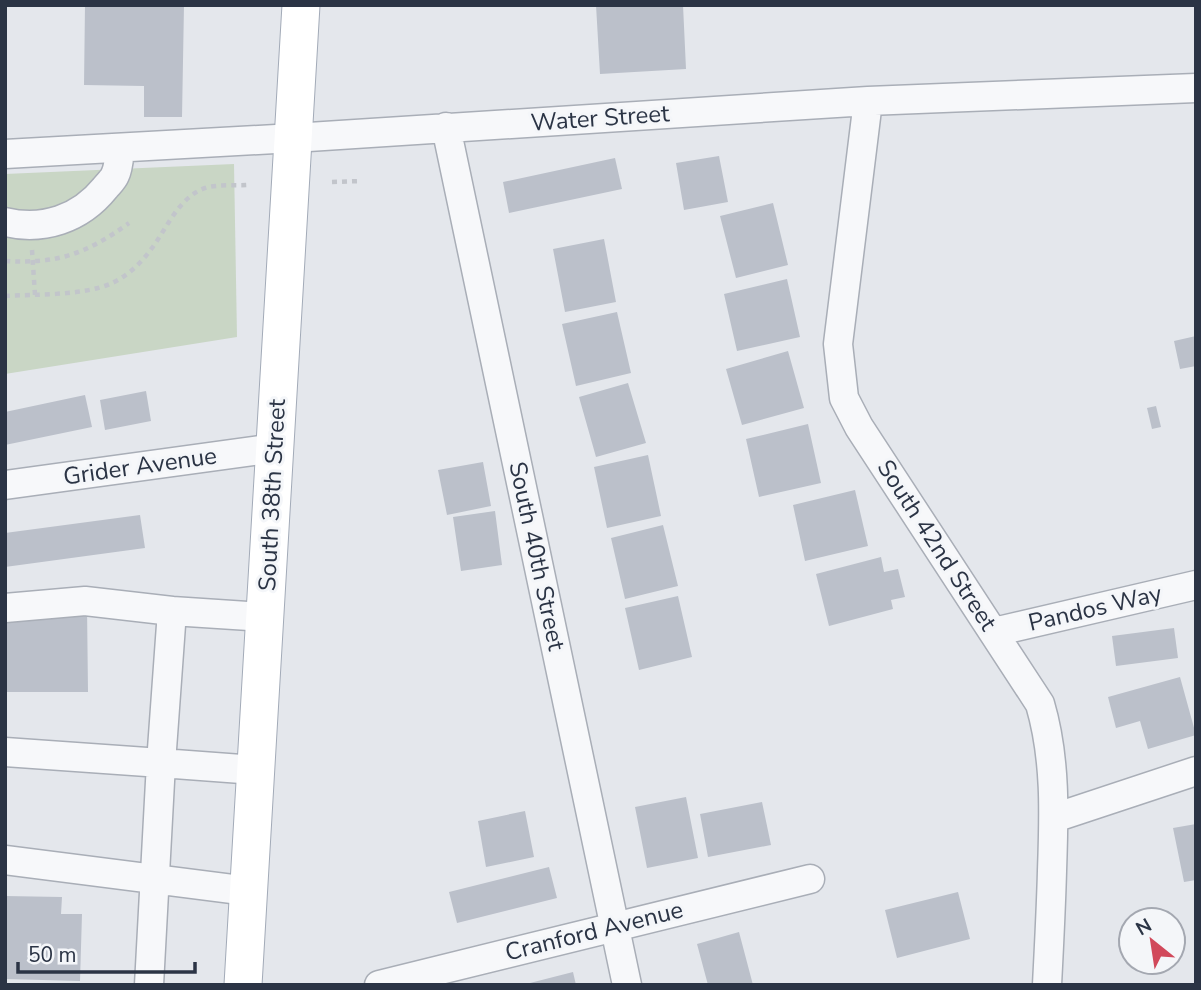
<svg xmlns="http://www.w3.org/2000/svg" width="1201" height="990" font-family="'Nunito Sans',sans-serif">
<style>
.green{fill:#c9d6c5}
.building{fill:#bbc0ca}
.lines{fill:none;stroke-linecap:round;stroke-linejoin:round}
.minor-casing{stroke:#a9aeb7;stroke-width:31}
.major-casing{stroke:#a3abb8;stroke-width:39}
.path{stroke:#c2c5cb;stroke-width:4.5;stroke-dasharray:5 5;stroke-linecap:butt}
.minor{stroke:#f7f8fa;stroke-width:28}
.major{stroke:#fff;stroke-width:37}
.labels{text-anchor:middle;stroke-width:6;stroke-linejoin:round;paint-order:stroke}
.street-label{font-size:24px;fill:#2b3445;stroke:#f4f6f9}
</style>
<rect width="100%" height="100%" fill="#e4e7ec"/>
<path class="green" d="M234,164L237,337L5,374V174Z"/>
<path class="building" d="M85,5H184L182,117H144V86L84,85Z
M596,5H683L686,69L600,74Z
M719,156L728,202L684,210L676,163Z
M615,158L622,189L509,213L503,182Z
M773,203L788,265L736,278L720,216Z
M604,239L616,302L565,312L553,249Z
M787,279L800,337L737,351L724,294Z
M617,312L631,373L576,386L562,324Z
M1196,336V366L1180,369L1174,341Z
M788,351L804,408L742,425L726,369Z
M628,383L646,443L596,457L579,397Z
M146,391L151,421L105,430L100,400Z
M85,395L92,427L5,445V412Z
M1156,406L1161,427L1152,429L1147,408Z
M808,424L821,483L759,497L746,439Z
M648,455L661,516L607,528L594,467Z
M483,462L491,506L447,515L438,470Z
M855,490L868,546L805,561L793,505Z
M495,511L502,565L461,571L453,517Z
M140,515L145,548L5,567V533Z
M663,525L678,586L625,599L611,538Z
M881,557L884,572L898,569L905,597L891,600L893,609L829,626L816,574Z
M678,596L692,657L639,670L625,608Z
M87,606L88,692H5V607Z
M1174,628L1178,658L1116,666L1112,636Z
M1180,677L1196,735L1148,749L1140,721L1116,728L1108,697Z
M686,797L698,858L647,868L635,807Z
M762,802L771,845L708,857L700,814Z
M525,811L534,857L486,867L478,821Z
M1196,824V880L1184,882L1173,828Z
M549,867L557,898L457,923L449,892Z
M958,892L970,939L897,958L885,910Z
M5,896L62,897L61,914H82L80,981L5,979Z
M739,932L753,985H708L697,944Z
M573,972L576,985H526V984Z"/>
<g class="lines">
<g class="minor-casing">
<path id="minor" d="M868,101L838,344L844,398L859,427L1040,704C1056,758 1054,815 1052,871C1051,909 1049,947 1047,985
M446,127L627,985
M5,154L293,138L868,101L1196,88
M5,222C43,231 80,219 105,188C108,184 113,180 115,175C119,167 119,156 120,148
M5,485L275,448
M5,608L85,601L172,611
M994,632L1196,585
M5,752L161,763L149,985
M255,770L161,763L172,611L265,617
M1054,818L1196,771
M5,860L248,891
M379,985L810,879"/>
</g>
<g class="major-casing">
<path id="major" d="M243,985L301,5"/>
</g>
<path class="path" d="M332,182L361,181
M32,250L35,295
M5,261C58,264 86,254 129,223
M5,296C36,294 84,296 112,283C128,276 142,262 152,248C167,228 179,197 205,188C218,184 234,186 248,185"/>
<use href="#minor" class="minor"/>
<use href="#major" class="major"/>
</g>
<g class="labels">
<g class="street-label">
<text transform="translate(600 118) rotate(-4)" y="8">Water Street</text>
<text transform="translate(140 466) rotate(-8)" y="8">Grider Avenue</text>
<text transform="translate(272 495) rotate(-87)" y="8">South 38th Street</text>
<text transform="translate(937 545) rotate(57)" y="8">South 42nd Street</text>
<text transform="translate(537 556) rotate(78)" y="8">South 40th Street</text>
<text transform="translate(1095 608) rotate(-13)" y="8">Pandos Way</text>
<text transform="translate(594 931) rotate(-14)" y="8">Cranford Avenue</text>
</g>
</g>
<rect width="1201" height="990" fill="none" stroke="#2b3445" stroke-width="14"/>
<g transform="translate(1152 941) rotate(330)"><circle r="33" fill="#f4f6f9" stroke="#a4a8b1" stroke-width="2"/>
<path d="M0-5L12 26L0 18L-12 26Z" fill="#d1495b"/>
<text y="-10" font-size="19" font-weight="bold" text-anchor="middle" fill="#2b3445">N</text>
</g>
<path d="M18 962v10h177v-10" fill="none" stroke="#2b3445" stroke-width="3.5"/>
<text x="28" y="962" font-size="21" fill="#2b3445" stroke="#f4f6f9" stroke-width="5" paint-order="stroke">50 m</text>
</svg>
